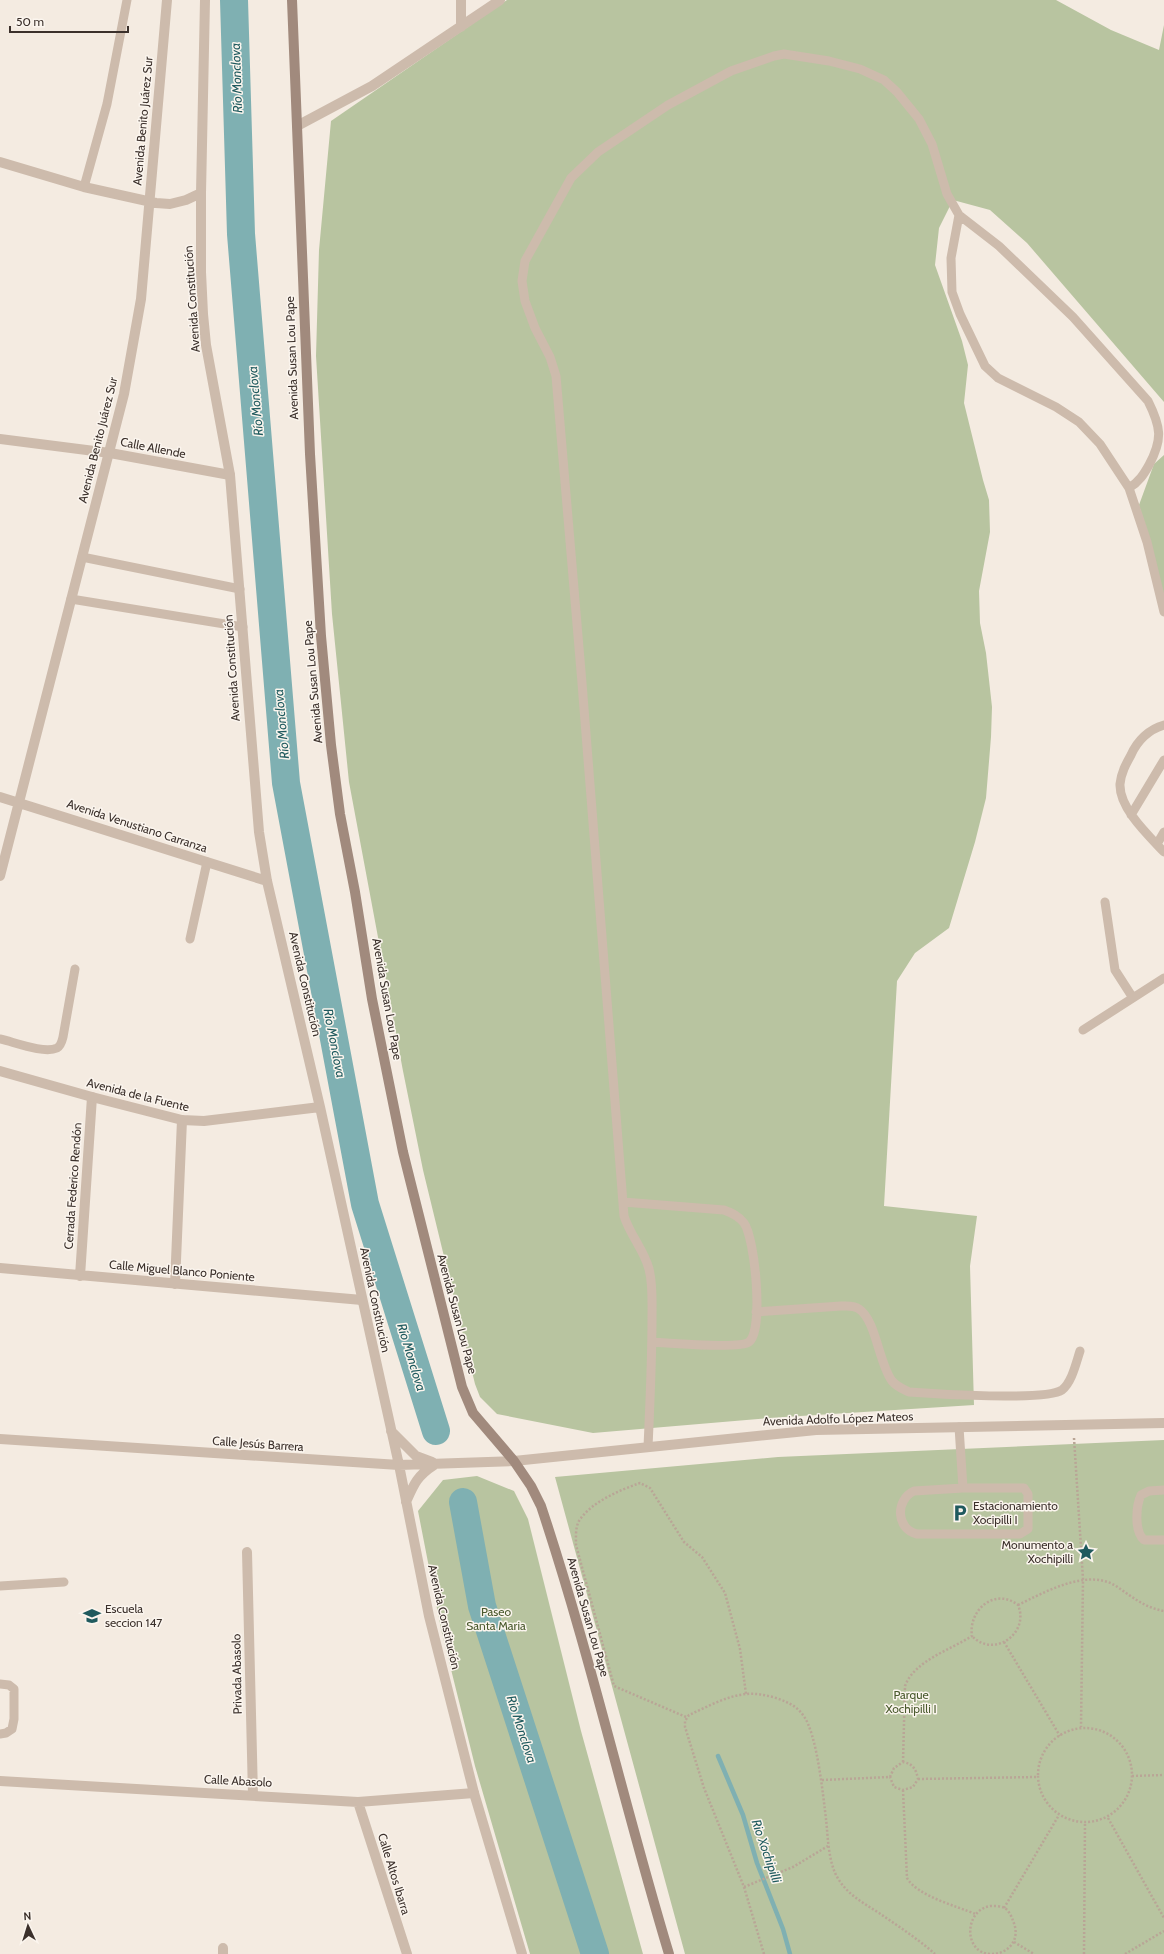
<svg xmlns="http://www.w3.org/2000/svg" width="1164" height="1954" font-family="Cabin,sans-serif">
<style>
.green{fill:#b8c4a0}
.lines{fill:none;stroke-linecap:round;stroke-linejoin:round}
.stream{stroke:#7fb0b2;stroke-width:4.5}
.river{stroke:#7fb0b2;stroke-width:28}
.path{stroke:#b9a596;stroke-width:2.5;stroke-dasharray:2 2;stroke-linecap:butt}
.service{stroke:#cdbbac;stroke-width:9}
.minor{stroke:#cdbbac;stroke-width:10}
.tertiary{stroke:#cdbbac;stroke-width:10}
.secondary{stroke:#a18a7d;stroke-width:10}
.labels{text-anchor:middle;stroke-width:3;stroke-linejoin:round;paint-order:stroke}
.street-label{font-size:12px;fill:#3b302b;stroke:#fbf5ee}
.poi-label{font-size:12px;fill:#3b302b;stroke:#fbf5ee;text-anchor:start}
.park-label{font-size:12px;fill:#4a5a2e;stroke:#fbf5ee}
.water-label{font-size:13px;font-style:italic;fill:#1f5a5e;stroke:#fbf5ee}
</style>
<rect width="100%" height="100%" fill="#f4ebe1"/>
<path class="green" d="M507,0H1056L1111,30L1159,50L1164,25V402L1027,243L990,210L953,200L939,228L935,265L962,341L968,365L964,403L983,480L989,500L990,532L979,591L980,623L986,653L992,707L991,737L986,798L975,842L949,928L915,953L897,981L884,1206L977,1216L970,1266L974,1405L769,1418L593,1433L497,1414L480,1397L475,1384L423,1170L403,1071L349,782L332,614L316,356L319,250L331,121Z
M1164,455V601L1139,505L1154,464Z
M1164,1440V1954H685L555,1477L778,1457Z
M477,1476L514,1491L528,1519L581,1731L643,1954H530L475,1766L441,1629L418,1511L443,1480Z"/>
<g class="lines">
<path class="stream" d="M718,1756L743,1815L757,1863L783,1929L790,1954"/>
<path class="river" d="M234,0L241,234L286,783L365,1204L436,1431
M463,1502L482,1606L595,1954"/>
<path class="path" d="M1074,1438L1083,1579L1081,1727
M1018,1605C1045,1592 1087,1568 1116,1586C1131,1596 1145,1608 1164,1611
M1004,1642L1060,1736
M686,1717L614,1686L576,1545C576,1536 575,1525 581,1518C594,1501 620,1490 640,1483L650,1488L684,1542L702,1557L725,1593L740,1649L746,1694
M1038 1775a47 47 0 1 1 94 0a47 47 0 1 1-94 0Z
M903,1762L905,1686C914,1661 950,1650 972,1636C968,1610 995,1587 1018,1605C1030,1633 994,1659 972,1636
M1132,1776L1164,1775
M918,1779L1037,1777
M822,1780L890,1777L894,1768L903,1762C913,1764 916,1769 918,1779L913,1787L903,1790L894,1787L890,1777
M903,1790L907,1878C917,1896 957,1906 975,1914
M1108,1818L1164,1918
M744,1887L793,1867L828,1846
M990,1906C995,1906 1001,1906 1005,1908C1009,1911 1012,1917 1013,1921C1021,1938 1010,1954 991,1954C964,1954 963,1911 990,1906Z
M1004,1908L1059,1815
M1014,1942L1034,1954
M764,1954L744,1887L704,1788L685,1727V1721L689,1715C707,1707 726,1696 746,1694C755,1693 764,1695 773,1697C785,1701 796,1705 803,1715C817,1733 823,1795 826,1819C828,1837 828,1858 836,1875C846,1894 862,1902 879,1913C898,1926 918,1939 935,1954
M1084,1954L1085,1822
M1125,1954L1164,1931"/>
<path class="service" d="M84,187L107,104L127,0
M959,215L951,258L952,292L960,314L985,366L998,378L1056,407L1079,422L1100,444L1129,488
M82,557L240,589
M71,599L243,627
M1164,725C1149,729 1137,741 1131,755C1126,764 1121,773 1120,784C1119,808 1148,835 1164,852
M1131,815L1164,760
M1157,844L1164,832
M1105,902L1115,970L1133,998
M190,939L207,862
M1083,1030L1164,978
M0,1039C14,1042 44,1054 57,1048C61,1046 62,1041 63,1037L75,969
M623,1202L724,1210C732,1213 739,1216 744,1223C755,1238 764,1330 749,1342C740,1349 668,1343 652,1342
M756,1312L841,1306C847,1306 854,1305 859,1309C876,1320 879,1364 892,1381C897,1387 903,1389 909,1392C935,1394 1046,1401 1062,1390C1072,1382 1076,1363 1080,1351
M959,1427L963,1488H1024L1028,1494V1529L1020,1534H917C896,1529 895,1500 914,1491L963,1488
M648,1447C650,1404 652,1361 652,1318C652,1302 653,1284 649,1269C644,1250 630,1235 624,1216L582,683L556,376L550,357L535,328L525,301L522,281L525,261L571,178L598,152L668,105L731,71L774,56L784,54L829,61L860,69L884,80L897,92L919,119L932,144L947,194L959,215L999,246L1073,317L1148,401C1161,427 1163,439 1149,465C1144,474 1139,482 1129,488L1147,542L1164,612
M1164,1490L1149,1491L1141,1495C1136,1506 1134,1531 1144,1540H1164
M0,1586L64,1582
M0,1684L9,1685L14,1689V1719L12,1729L6,1733L0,1734"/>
<path class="minor" d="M461,27V0
M297,126L372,86L500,0
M0,439L110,453L230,475
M0,1268L362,1300
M80,1276L92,1097
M175,1284L182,1120
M247,1552L253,1795
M0,1781L358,1802L474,1793
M358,1802L407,1954
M223,1948V1954"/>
<path class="tertiary" d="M205,0L201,193V272L203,314L206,345L230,475L259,832L267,881L320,1107L399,1465L429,1616L474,1793L522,1954
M0,162L84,187L156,203L170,204L186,200L201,193
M0,797L267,881
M0,876L124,394L141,299L167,0
M0,1071L92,1097L182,1120L204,1121L320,1107
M391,1431L416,1456L432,1462
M0,1439L399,1465L514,1461L816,1430L1164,1423
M406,1502C414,1484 417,1476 434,1465"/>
<path class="secondary" d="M292,0L310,454L321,636L331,745L340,814L355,892L372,999L403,1152L462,1387L473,1413L514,1461L531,1486L541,1506C590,1653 624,1805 669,1954"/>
</g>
<defs>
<g id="parking-bare" transform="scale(1.38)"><path d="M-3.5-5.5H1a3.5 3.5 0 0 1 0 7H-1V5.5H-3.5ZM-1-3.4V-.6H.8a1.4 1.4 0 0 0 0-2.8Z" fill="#1f5a5e" stroke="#fbf5ee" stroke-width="2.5" paint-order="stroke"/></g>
<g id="sight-bare" transform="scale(1.38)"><path d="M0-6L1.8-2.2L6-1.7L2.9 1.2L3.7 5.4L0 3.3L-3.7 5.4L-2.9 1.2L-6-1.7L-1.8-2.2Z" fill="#1f5a5e" stroke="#fbf5ee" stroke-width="2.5" paint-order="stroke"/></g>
<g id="school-bare" transform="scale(1.38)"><path d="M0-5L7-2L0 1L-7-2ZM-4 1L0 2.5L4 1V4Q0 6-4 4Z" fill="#1f5a5e" stroke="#fbf5ee" stroke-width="2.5" paint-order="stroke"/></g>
</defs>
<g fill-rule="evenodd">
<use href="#parking-bare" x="960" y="1513"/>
<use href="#sight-bare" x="1086" y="1552"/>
<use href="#school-bare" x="92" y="1616"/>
</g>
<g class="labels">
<g class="street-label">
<text transform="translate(143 121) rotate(-85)" y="4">Avenida Benito Juárez Sur</text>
<text transform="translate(192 299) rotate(-94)" y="4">Avenida Constitución</text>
<text transform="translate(292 358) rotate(-92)" y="4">Avenida Susan Lou Pape</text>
<text transform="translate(98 440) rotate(-76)" y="4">Avenida Benito Juárez Sur</text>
<text transform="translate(153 448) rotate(11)" y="4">Calle Allende</text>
<text transform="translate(232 668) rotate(-94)" y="4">Avenida Constitución</text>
<text transform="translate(313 682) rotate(-95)" y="4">Avenida Susan Lou Pape</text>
<text transform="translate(137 826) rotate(18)" y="4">Avenida Venustiano Carranza</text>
<text transform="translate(305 984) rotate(77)" y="4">Avenida Constitución</text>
<text transform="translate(387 999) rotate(80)" y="4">Avenida Susan Lou Pape</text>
<text transform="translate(138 1095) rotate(14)" y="4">Avenida de la Fuente</text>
<text transform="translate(73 1186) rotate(-86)" y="4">Cerrada Federico Rendón</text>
<text transform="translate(182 1271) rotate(5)" y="4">Calle Miguel Blanco Poniente</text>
<text transform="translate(375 1300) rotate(78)" y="4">Avenida Constitución</text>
<text transform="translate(457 1314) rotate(75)" y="4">Avenida Susan Lou Pape</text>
<text transform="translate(838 1419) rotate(-2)" y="4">Avenida Adolfo López Mateos</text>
<text transform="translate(258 1444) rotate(4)" y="4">Calle Jesús Barrera</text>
<text transform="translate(444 1617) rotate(77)" y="4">Avenida Constitución</text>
<text transform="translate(588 1617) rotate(74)" y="4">Avenida Susan Lou Pape</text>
<text transform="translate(237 1674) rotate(-91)" y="4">Privada Abasolo</text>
<text transform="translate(238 1781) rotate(3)" y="4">Calle Abasolo</text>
<text transform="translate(394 1874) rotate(73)" y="4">Calle Altos Ibarra</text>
</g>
<g class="poi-label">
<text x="973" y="1510">Estacionamiento<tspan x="973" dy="14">Xocipilli I</tspan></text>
<text x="1073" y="1549" text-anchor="end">Monumento a<tspan x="1073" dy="14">Xochipilli</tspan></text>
<text x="105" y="1613">Escuela<tspan x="105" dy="14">seccion 147</tspan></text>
</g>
<g class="park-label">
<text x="496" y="1616">Paseo<tspan x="496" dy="14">Santa Maria</tspan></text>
<text x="911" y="1699">Parque<tspan x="911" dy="14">Xochipilli I</tspan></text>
</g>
<g class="water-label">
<text transform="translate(236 78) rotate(-92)" y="5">Río Monclova</text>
<text transform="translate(255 401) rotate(-95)" y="5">Río Monclova</text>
<text transform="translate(281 724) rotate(-95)" y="5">Río Monclova</text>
<text transform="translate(335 1043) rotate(79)" y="5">Río Monclova</text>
<text transform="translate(412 1357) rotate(73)" y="5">Río Monclova</text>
<text transform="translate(522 1729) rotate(72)" y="5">Rio Monclova</text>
<text transform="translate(767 1851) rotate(71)" y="5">Rio Xochipilli</text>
</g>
</g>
<g transform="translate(28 1926) rotate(356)" stroke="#fbf5ee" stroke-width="3" paint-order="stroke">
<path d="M0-3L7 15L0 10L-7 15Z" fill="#3b302b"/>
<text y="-6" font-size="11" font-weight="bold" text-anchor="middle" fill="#3b302b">N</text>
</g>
<path d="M10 26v6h118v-6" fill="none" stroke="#3b302b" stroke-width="2"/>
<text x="16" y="26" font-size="12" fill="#3b302b" stroke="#fbf5ee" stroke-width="3" paint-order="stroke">50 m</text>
</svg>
